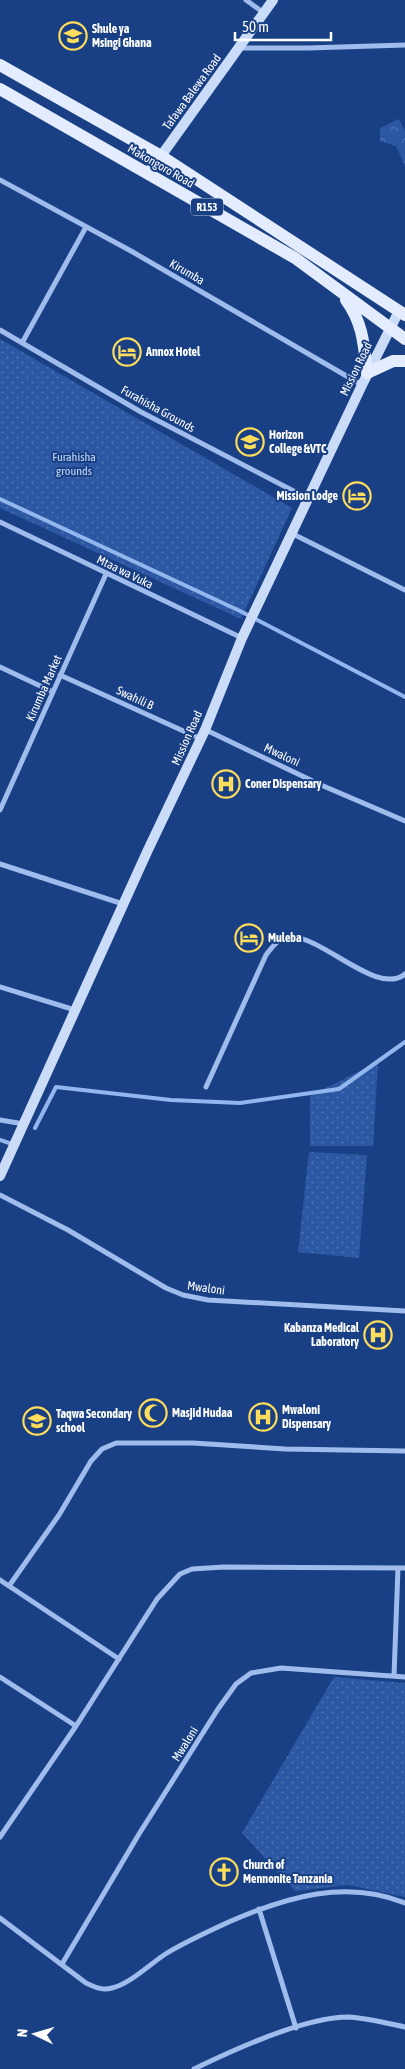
<svg xmlns="http://www.w3.org/2000/svg" width="405" height="2069" font-family="'Asap Condensed',sans-serif">
<style>
.forest{fill:url(#forest-crowns)}
.park{fill:url(#park-dots)}
.lines{fill:none;stroke-linecap:round;stroke-linejoin:round}
.stream{stroke:#92b6ee;stroke-width:4}
.street{stroke:#9fbcec;stroke-width:5}
.secondary{stroke:#cbdcf9;stroke-width:10}
.primary{stroke:#e4edff;stroke-width:12}
.labels{text-anchor:middle;stroke-width:4;stroke-linejoin:round;paint-order:stroke}
.shield{fill:#194085;stroke:#bac6da;stroke-width:1}
.shield-label{font-size:11px;font-weight:bold;fill:#fff}
.poi-label{font-size:12px;font-weight:bold;fill:#fff;stroke:#194085;text-anchor:start}
.street-label{font-size:12px;fill:#fff;stroke:#194085}
.park-label{font-size:12px;fill:#c4d8f9;stroke:#194085}
</style>
<defs>
<pattern id="forest-crowns" width="20" height="18" patternUnits="userSpaceOnUse" patternTransform="scale(1.25)"><rect width="20" height="18" fill="#2c58a3"/><path d="M2 6a3 3 0 1 1 6 0M12 15a3 3 0 1 1 6 0" fill="none" stroke="#4c71b1"/></pattern>
<pattern id="park-dots" width="8" height="8" patternUnits="userSpaceOnUse" patternTransform="scale(1.25)"><rect width="8" height="8" fill="#2c58a3"/><path d="M2 2h.1M6 6h.1" fill="none" stroke="#4c71b1" stroke-width="1.8" stroke-linecap="round"/></pattern>
</defs>
<rect width="100%" height="100%" fill="#194085"/>
<path class="forest" d="M399,119L405,131V166L396,146L380,141V128Z"/>
<path class="park" d="M0,339L292,508L241,619L0,508Z
M378,1062L373,1146H310V1096Z
M309,1152L367,1155L359,1258L298,1252Z
M334,1677L405,1683V1897L348,1885L295,1891L242,1833Z"/>
<g class="lines">
<path class="stream" d="M0,499L240,611L405,697
M35,1128L56,1087L171,1100L240,1103L339,1089L405,1042
M0,1140L12,1144"/>
<path class="street" d="M246,0L264,13
M240,48H308L405,45
M0,180L131,251L362,385
M0,330L141,412L309,499
M22,343L86,227
M0,522L242,638
M293,534L405,590
M0,667L53,692
M60,675L201,739
M206,730L321,785L405,821
M0,810L106,574
M0,864L123,904
M0,987L75,1010
M206,1087L266,955C271,949 275,942 282,939C312,924 375,999 405,974
M0,1120L24,1124
M0,1195L68,1230L166,1288L183,1295L208,1300L405,1311
M0,1580L119,1659
M9,1586L59,1515L91,1461L102,1449L116,1443H193L285,1449L405,1451
M394,1676L398,1568
M0,1677L76,1726
M0,1837L76,1726L157,1599L180,1574L192,1569L224,1567L405,1568
M259,1909L296,2028
M0,1918L86,1983C95,1987 102,1991 112,1988C130,1984 151,1963 167,1953C187,1941 209,1931 231,1921C287,1897 346,1879 405,1903
M62,1964L139,1834L218,1709L236,1684L251,1673L281,1668L405,1677
M194,2069C233,2050 305,2017 348,2017C367,2018 386,2023 405,2027"/>
<path class="secondary" d="M147,173L161,156L273,0
M0,1176L147,852L205,730L242,638L362,385L399,311"/>
<path class="primary" d="M0,65L161,156L405,315
M0,89L295,258L405,339
M346,300C363,323 364,345 367,373L393,361H405"/>
</g>
<defs>
<g id="school-ring" transform="scale(1.4375)"><circle r="9.5" fill="#194085" stroke="#ffdc5a" stroke-width="1.5"/><path d="M0-5L7-2L0 1L-7-2ZM-4 1L0 2.5L4 1V4Q0 6-4 4Z" fill="#ffdc5a"/></g>
<g id="hotel-ring" transform="scale(1.4375)"><circle r="9.5" fill="#194085" stroke="#ffdc5a" stroke-width="1.5"/><path d="M-6-4.5h1.5V1H6V5H4.5V3h-9V5H-6ZM-4 0a1.8 1.8 0 1 1 3.6 0ZM.5 0V-2.5h3Q6-2.5 6 0Z" fill="#ffdc5a"/></g>
<g id="university-ring" transform="scale(1.4375)"><circle r="9.5" fill="#194085" stroke="#ffdc5a" stroke-width="1.5"/><path d="M0-5L7-2L0 1L-7-2ZM-4 1L0 2.5L4 1V4Q0 6-4 4Z" fill="#ffdc5a"/></g>
<g id="hospital-ring" transform="scale(1.4375)"><circle r="9.5" fill="#194085" stroke="#ffdc5a" stroke-width="1.5"/><path d="M-5-5h3v3.5h4V-5h3V5h-3V1.5h-4V5h-3Z" fill="#ffdc5a"/></g>
<g id="mosque-ring" transform="scale(1.4375)"><circle r="9.5" fill="#194085" stroke="#ffdc5a" stroke-width="1.5"/><path d="M3.5-4.9A6 6 0 1 0 3.5 4.9A5 5 0 1 1 3.5-4.9Z" fill="#ffdc5a"/></g>
<g id="church-ring" transform="scale(1.4375)"><circle r="9.5" fill="#194085" stroke="#ffdc5a" stroke-width="1.5"/><path d="M-1.2-6h2.4v3.5h3.3v2.4h-3.3V6h-2.4V-.1h-3.3v-2.4h3.3Z" fill="#ffdc5a"/></g>
</defs>
<g fill-rule="evenodd">
<use href="#school-ring" x="73" y="36"/>
<use href="#hotel-ring" x="127" y="352"/>
<use href="#university-ring" x="250" y="442"/>
<use href="#hotel-ring" x="357" y="496"/>
<use href="#hospital-ring" x="226" y="784"/>
<use href="#hotel-ring" x="249" y="938"/>
<use href="#hospital-ring" x="378" y="1335"/>
<use href="#mosque-ring" x="153" y="1413"/>
<use href="#hospital-ring" x="263" y="1417"/>
<use href="#school-ring" x="37" y="1421"/>
<use href="#church-ring" x="224" y="1872"/>
</g>
<g class="labels">
<rect class="shield" x="191" y="198.5" width="32" height="17" rx="4"/>
<g class="shield-label">
<text x="207" y="211">R153</text>
</g>
<g class="poi-label">
<text x="92" y="33">Shule ya<tspan x="92" dy="14">Msingi Ghana</tspan></text>
<text x="146" y="356">Annox Hotel</text>
<text x="269" y="439">Horizon<tspan x="269" dy="14">College &amp;VTC</tspan></text>
<text x="338" y="500" text-anchor="end">Mission Lodge</text>
<text x="245" y="788">Coner Dispensary</text>
<text x="268" y="942">Muleba</text>
<text x="359" y="1332" text-anchor="end">Kabanza Medical<tspan x="359" dy="14">Laboratory</tspan></text>
<text x="282" y="1414">Mwaloni<tspan x="282" dy="14">Dispensary</tspan></text>
<text x="172" y="1417">Masjid Hudaa</text>
<text x="56" y="1418">Taqwa Secondary<tspan x="56" dy="14">school</tspan></text>
<text x="243" y="1869">Church of<tspan x="243" dy="14">Mennonite Tanzania</tspan></text>
</g>
<g class="street-label">
<text transform="translate(192 92) rotate(-54)" y="4">Tafawa Balewa Road</text>
<text transform="translate(161 166) rotate(30)" y="4">Makongoro Road</text>
<text transform="translate(187 272) rotate(30)" y="4">Kirumba</text>
<text transform="translate(356 369) rotate(-64)" y="4">Mission Road</text>
<text transform="translate(158 409) rotate(29)" y="4">Furahisha Grounds</text>
<text transform="translate(125 572) rotate(26)" y="4">Mtaa wa Vuka</text>
<text transform="translate(44 688) rotate(-66)" y="4">Kirumba Market</text>
<text transform="translate(135 698) rotate(25)" y="4">Swahili B</text>
<text transform="translate(187 738) rotate(-66)" y="4">Mission Road</text>
<text transform="translate(282 755) rotate(25)" y="4">Mwaloni</text>
<text transform="translate(206 1288) rotate(8)" y="4">Mwaloni</text>
<text transform="translate(185 1744) rotate(-58)" y="4">Mwaloni</text>
</g>
<g class="park-label">
<text x="74" y="461">Furahisha<tspan x="74" dy="14">grounds</tspan></text>
</g>
</g>
<g transform="translate(35 2034) rotate(275)" stroke="#194085" stroke-width="4" paint-order="stroke">
<path d="M0-4L9 19L0 12L-9 19Z" fill="#ffffff"/>
<text y="-8" font-size="14" font-weight="bold" text-anchor="middle" fill="#ffffff">N</text>
</g>
<path d="M235 32v8h96v-8" fill="none" stroke="#ffffff" stroke-width="2.5"/>
<text x="242" y="32" font-size="15" fill="#ffffff" stroke="#194085" stroke-width="4" paint-order="stroke">50 m</text>
</svg>
